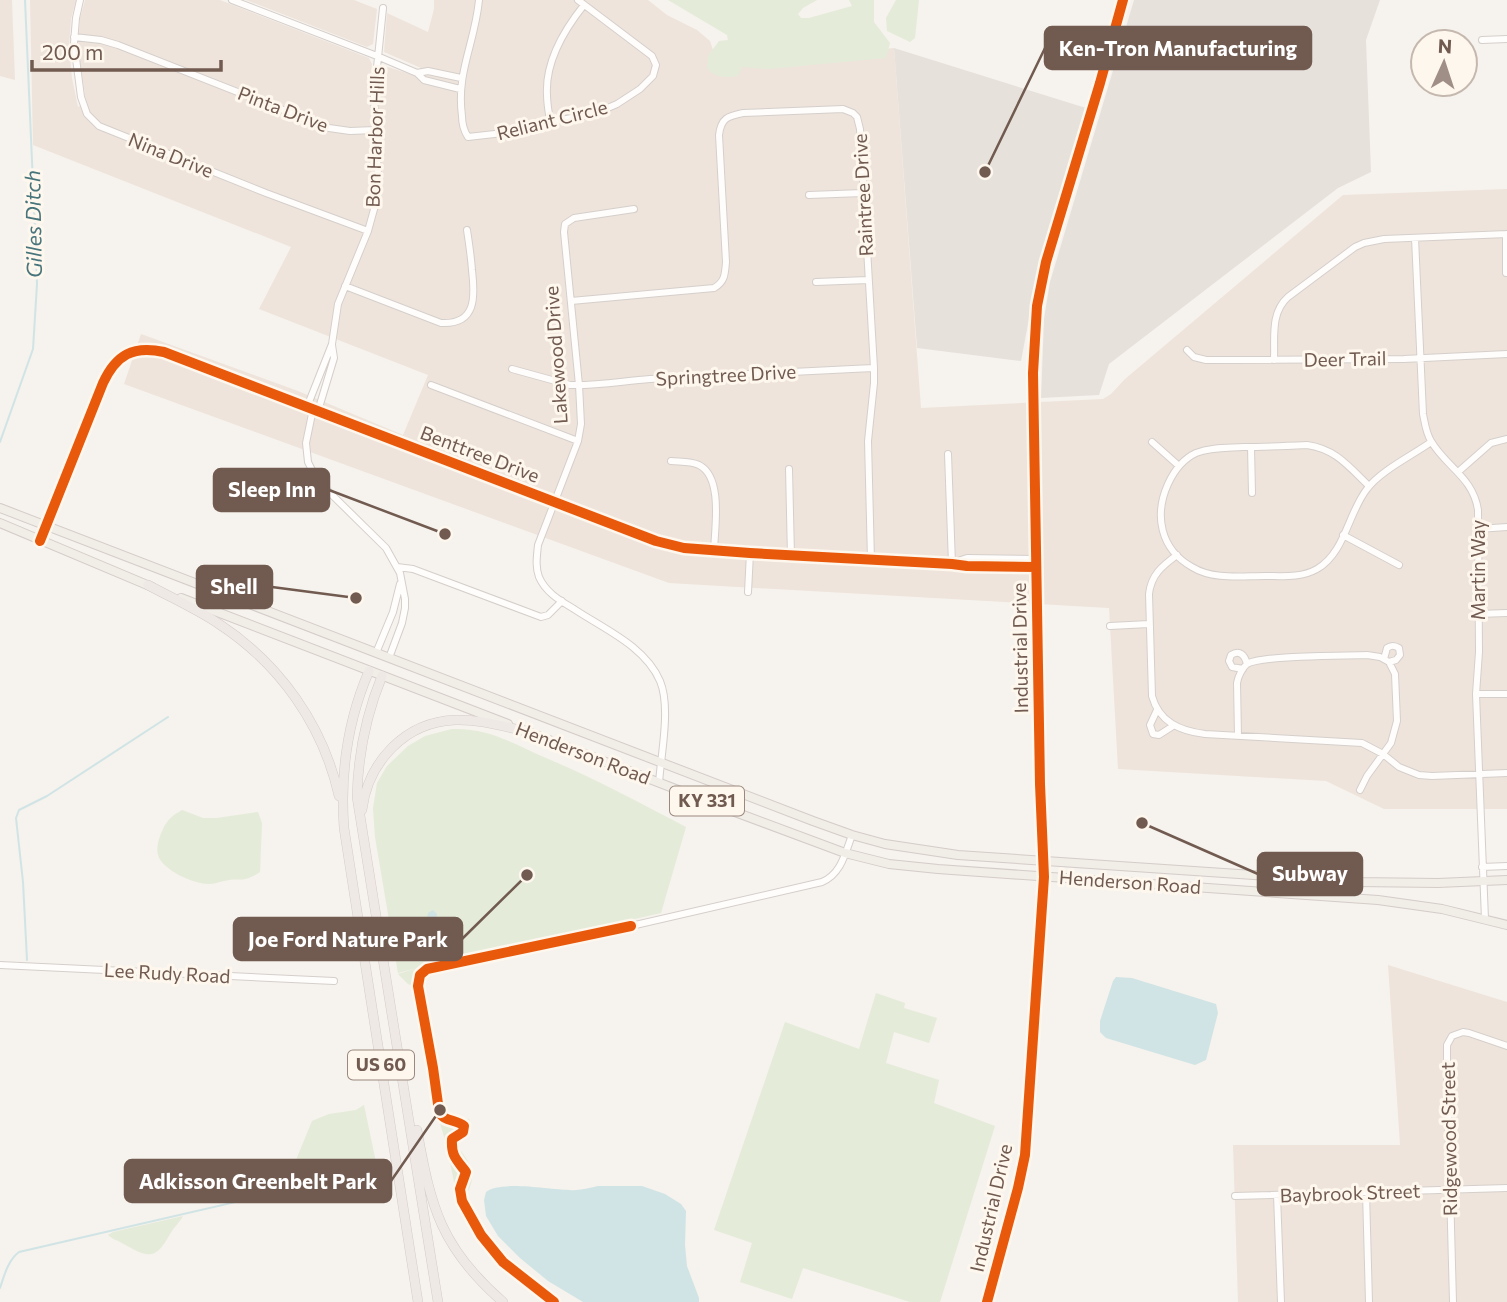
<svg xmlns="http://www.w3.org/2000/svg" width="1507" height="1302" font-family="Commissioner,sans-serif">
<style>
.residential{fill:#eee4db}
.industrial{fill:#e7e1dc}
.green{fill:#e4ebd9}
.water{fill:#d0e4e5}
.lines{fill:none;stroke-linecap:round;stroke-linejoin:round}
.stream{stroke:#d0e4e5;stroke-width:2}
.minor-casing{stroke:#d5cfcb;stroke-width:8}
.major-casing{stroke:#d4ccc8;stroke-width:10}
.highway-casing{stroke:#d4ccc8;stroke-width:10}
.minor{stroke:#fefdfc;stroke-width:6}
.major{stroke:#f1ede7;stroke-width:8}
.highway{stroke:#efe9e6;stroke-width:9}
.cycleway-casing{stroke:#fdf7ee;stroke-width:15}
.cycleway{stroke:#e8590c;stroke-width:10}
.labels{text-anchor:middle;stroke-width:6;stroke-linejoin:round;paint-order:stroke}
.shield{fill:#fdf7ee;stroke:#9b897f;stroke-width:2}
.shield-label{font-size:18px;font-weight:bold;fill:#715a4f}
.street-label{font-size:19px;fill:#715a4f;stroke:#fdf7ee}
.water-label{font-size:21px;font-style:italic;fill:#48747b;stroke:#fdf7ee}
.leader{fill:none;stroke:#715a4f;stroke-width:2.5}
.callout-dot{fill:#715a4f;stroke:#fdf7ee;stroke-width:2.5}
.callout{fill:#715a4f;stroke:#715a4f;stroke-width:2.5}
.callout-label{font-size:21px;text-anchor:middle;font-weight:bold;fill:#fff}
</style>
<rect width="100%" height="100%" fill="#f6f2ed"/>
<path class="residential" d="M0,0H12L15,80L0,76Z
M30,0H76L71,19L69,46L72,78L78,107L86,102L78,47L80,18L85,0H220L369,58L372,64L370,79L379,80L383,70L388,67L416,76L421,68L384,52L387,13L428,32L434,9V0H648L667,15L697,30L710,41L718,65L894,48L921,408L1103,399L1111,394L1125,379L1343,195L1507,189V809H1384L1326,781L1118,769L1109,608L669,583L124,384L141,334L298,391L403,435L428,375L259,309L291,247L33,145Z
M246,0H354L377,9L373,44L367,47Z
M1388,965L1507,1002V1302H1238L1233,1145H1400Z"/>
<path class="industrial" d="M1134,0H1380L1366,40L1371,172L1338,188L1109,364L1099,395L1041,398L1044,319L1050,282Z
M894,48L1086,108L1038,271L1021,361L917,348Z"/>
<path class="green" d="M668,0H817L803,8L798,14L801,18H809L852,6L849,0H874V22L890,43L886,58L769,69L742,67L738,76C726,78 715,78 707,68L708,56L719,41L728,40L727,35Z
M896,0H919L915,38L910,42L887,31L886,18Z
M452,729C486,728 509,741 539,755C590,776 638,802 686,827L661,913L419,968H428L632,924L633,927L428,970L420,976L419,984L443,1107L446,1114L469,1119L471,1126L464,1138L458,1140L456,1145C472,1164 479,1177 463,1199C474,1224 496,1251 516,1269C530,1281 546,1291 560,1302H549L499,1264L474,1231L458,1202L447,1147L433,1099L417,988L408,984L398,974L417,968L398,973L375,837L373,808L377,783L387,766L408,746L425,736Z
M182,810L203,818H217L258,812L262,823L260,872C242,884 240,877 224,881C218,882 214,884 208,884C194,884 162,870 158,855C156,847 159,837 163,829C167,820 173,815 182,810Z
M876,993L905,1003L904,1008L937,1018L929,1043L894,1032L886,1063L939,1080L934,1103L995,1126L940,1302H910L803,1268L792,1299L740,1282L752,1243L714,1230L785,1022L859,1049Z
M364,1105L382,1191L378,1196C349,1200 317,1198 289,1189L287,1182L312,1121L329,1114L356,1110Z
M183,1216C180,1222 174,1227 170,1234C155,1262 147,1257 122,1243C117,1240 112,1239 108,1235L113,1232Z"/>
<path class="water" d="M433,910L437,914L432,948L428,953H423L420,951L428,913Z
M1116,977L1132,978L1216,1004L1218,1013L1206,1060L1195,1065L1106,1038L1100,1032V1021L1113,981Z
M598,1186H642L665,1194L681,1204L686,1211L685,1245L687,1266L699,1298V1302H583L548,1281L520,1258L498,1236L486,1216L484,1200L486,1192C500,1180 550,1190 569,1190C579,1191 588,1188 598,1186Z"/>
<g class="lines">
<path class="stream" d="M0,442L33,349L37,284L36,253L25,0
M27,960L23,882L16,818L19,810L47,796L168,717
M280,1194L296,1195
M0,1288C4,1276 8,1260 19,1252L274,1193"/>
<g class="minor-casing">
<path id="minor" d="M80,0L76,18L74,43L81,97L87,114L99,126L266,193L368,231
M232,0L377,56L417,73L424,80L460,89
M479,0C475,43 456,72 462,116C462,124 464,131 468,137L521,131L550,122L588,115L603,110L617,104L640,89L653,76L656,65L652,56L578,0
M74,37L101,40L118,45L329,128L350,131L375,130
M1482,40L1507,39
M417,73L428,71L461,78
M550,122C549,113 547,104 547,95C545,61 564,30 584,5
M809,195L863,193
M634,209L574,218L565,224L564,232L579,385L581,424L578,441L538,545C537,556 535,566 539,577C546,593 561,601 574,609C604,629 645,646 660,681C671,707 661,754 659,783
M1506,234V273
M1415,238L1423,414C1425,424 1426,433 1431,441C1446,467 1473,477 1478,510L1479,652L1476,694L1485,919
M816,282L868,280
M345,286L441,323C477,325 475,296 472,270C471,257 469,243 467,230
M571,301L714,288C725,282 725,274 726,262L719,135C721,118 728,116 743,113L843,109L853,113L857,117L860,129L874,368V383L868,441L871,560
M1187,350L1194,357L1206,360L1404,359L1507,354
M1274,360C1275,338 1270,313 1288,297L1355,247L1364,243L1384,239L1507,234
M512,369L570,385C596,386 623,381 650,379C724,376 799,371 874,368
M431,385L578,441
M307,407L332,344L338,304L368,231L376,202L378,175L374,97L383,8
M313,409L306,443L308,462L312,470L323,486L386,548L400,573L405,599V608L402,623L389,658
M318,411L334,358L332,345
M1152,442L1179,466
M1251,447L1252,493
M948,454L952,564
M671,461C680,462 690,461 699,465C723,477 715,527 714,550
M789,469L791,556
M1458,472L1491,443L1507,439
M1369,486C1349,467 1336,449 1307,445C1286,446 1265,447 1243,447C1228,448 1211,447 1196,453C1183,459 1174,471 1168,484C1154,515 1160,549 1192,567C1213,580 1241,576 1265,576C1282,576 1301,578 1317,569C1345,553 1348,513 1367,489C1380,471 1413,455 1431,442
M1478,529L1507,527
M1343,535L1399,565
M40,541L103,383C116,355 133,345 164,352L656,541L684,548L750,553L952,564L967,566L1036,567
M1177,555C1162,566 1151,575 1149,594L1152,696C1159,722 1180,731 1205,734L1362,743L1383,754L1399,767L1419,775L1432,776L1507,773
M955,562L967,558L1037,559
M397,567L413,569L541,617L548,615L562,601
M748,592L750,553
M1478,614L1507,613
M1110,626L1149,624
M376,653L393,612L400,584
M1384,659L1387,648C1391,645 1394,645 1399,648L1400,655L1396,660L1389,662
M1243,669L1232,667L1229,661L1231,655C1240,649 1245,656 1247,664
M1476,694H1507
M1157,710L1150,725L1153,734L1159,735L1173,726
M1238,736L1237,683C1238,677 1242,668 1247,664C1261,655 1346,656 1367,655L1380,657L1389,662L1395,674L1397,721L1391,743L1367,776L1360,790
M1482,867L1507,866
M631,926L822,882C841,874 845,854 852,835
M0,965L334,981
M1366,1192L1369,1302
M1277,1195L1281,1302
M1235,1196L1507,1188
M987,1302L1018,1188L1025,1155L1044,877L1040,784L1033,373L1037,306L1046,262L1100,83L1123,0
M1453,1302L1447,1075V1045L1452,1036L1463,1032L1469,1033L1507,1046"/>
</g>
<g class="major-casing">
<path id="major" d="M0,508L813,821L852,835L885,844L958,855L1357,882L1438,883L1507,880
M0,523L152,587
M181,598L508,724
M523,730L735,812L845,853L889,864L938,869L1378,900L1442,909L1507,925"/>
</g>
<g class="highway-casing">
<path id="highway" d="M148,585C172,598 197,609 219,624C280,664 323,725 339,796
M369,671C347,722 340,773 344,828L418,1302
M382,676C366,715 358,754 357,797L438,1302
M362,810C368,762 405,722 455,720C480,719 505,727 529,732
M417,1130C431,1208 441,1248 503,1302"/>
</g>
<use href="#minor" class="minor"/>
<use href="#major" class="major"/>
<use href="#highway" class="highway"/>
<g class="cycleway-casing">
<path id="cycleway" d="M40,541L103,383C116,355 133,345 164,352L656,541L684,548L750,553L952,564L967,566L1036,567
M554,1302L503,1262L481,1235L462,1201L460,1189L466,1172C456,1159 451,1156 452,1139L463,1132L464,1126C456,1119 443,1122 439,1111L433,1068L418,986L420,975L427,969L631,926
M987,1302L1018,1188L1025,1155L1044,877L1040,784L1033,373L1037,306L1046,262L1100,83L1123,0"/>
</g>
<use href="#cycleway" class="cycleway"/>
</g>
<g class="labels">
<g class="shield">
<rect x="670" y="786.5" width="74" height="29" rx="5"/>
<rect x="348" y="1050.5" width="66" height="29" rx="5"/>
</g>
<g class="shield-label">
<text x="707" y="807">KY 331</text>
<text x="381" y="1071">US 60</text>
</g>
<g class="street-label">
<text transform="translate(283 109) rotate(21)" y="7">Pinta Drive</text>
<text transform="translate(552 120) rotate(-14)" y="7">Reliant Circle</text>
<text transform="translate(375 137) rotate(-88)" y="7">Bon Harbor Hills</text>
<text transform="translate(171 155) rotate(22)" y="7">Nina Drive</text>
<text transform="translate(863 195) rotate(-93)" y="7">Raintree Drive</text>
<text transform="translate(556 355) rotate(-94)" y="7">Lakewood Drive</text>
<text transform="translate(1345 359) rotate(-1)" y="7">Deer Trail</text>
<text transform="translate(726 375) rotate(-3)" y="7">Springtree Drive</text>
<text transform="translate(480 454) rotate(21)" y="7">Benttree Drive</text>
<text transform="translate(1478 570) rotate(-90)" y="7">Martin Way</text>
<text transform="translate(1020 648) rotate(-91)" y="7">Industrial Drive</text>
<text transform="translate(583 753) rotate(21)" y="7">Henderson Road</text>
<text transform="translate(1130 882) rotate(4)" y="7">Henderson Road</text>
<text transform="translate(167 973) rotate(3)" y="7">Lee Rudy Road</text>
<text transform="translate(1449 1139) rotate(-91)" y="7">Ridgewood Street</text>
<text transform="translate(1350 1193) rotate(-2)" y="7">Baybrook Street</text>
<text transform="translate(991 1208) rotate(-77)" y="7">Industrial Drive</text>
</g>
<g class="water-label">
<text transform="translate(34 224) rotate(-91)" y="7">Gilles Ditch</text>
</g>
</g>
<path class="leader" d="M985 172L1045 48M445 534L329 490M356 598L272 587M1142 823L1258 874M527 875L462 939M440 1110L391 1181"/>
<g class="callout-dot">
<circle cx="985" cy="172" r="7"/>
<circle cx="445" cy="534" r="7"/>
<circle cx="356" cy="598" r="7"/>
<circle cx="1142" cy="823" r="7"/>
<circle cx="527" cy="875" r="7"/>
<circle cx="440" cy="1110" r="7"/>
</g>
<g class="callout">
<rect x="1045" y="27" width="266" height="42" rx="7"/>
<rect x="214" y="469" width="115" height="42" rx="7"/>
<rect x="197" y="566" width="75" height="42" rx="7"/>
<rect x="1258" y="853" width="104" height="42" rx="7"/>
<rect x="234" y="918" width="228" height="42" rx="7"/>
<rect x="125" y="1160" width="266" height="42" rx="7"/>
</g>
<g class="callout-label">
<text x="1178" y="56">Ken-Tron Manufacturing</text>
<text x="272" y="497">Sleep Inn</text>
<text x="234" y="594">Shell</text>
<text x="1310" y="881">Subway</text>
<text x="348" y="947">Joe Ford Nature Park</text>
<text x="258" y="1189">Adkisson Greenbelt Park</text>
</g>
<g transform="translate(1444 63) rotate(3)"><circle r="33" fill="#fdf7ee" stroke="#c5b8ae" stroke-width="2"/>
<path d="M0-5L12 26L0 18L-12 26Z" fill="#a08f86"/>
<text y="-10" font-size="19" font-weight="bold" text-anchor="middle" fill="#715a4f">N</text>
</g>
<path d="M32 60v10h189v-10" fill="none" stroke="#715a4f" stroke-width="3.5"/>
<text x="42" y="60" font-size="21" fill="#715a4f" stroke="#fdf7ee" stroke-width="5" paint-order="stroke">200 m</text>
</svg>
